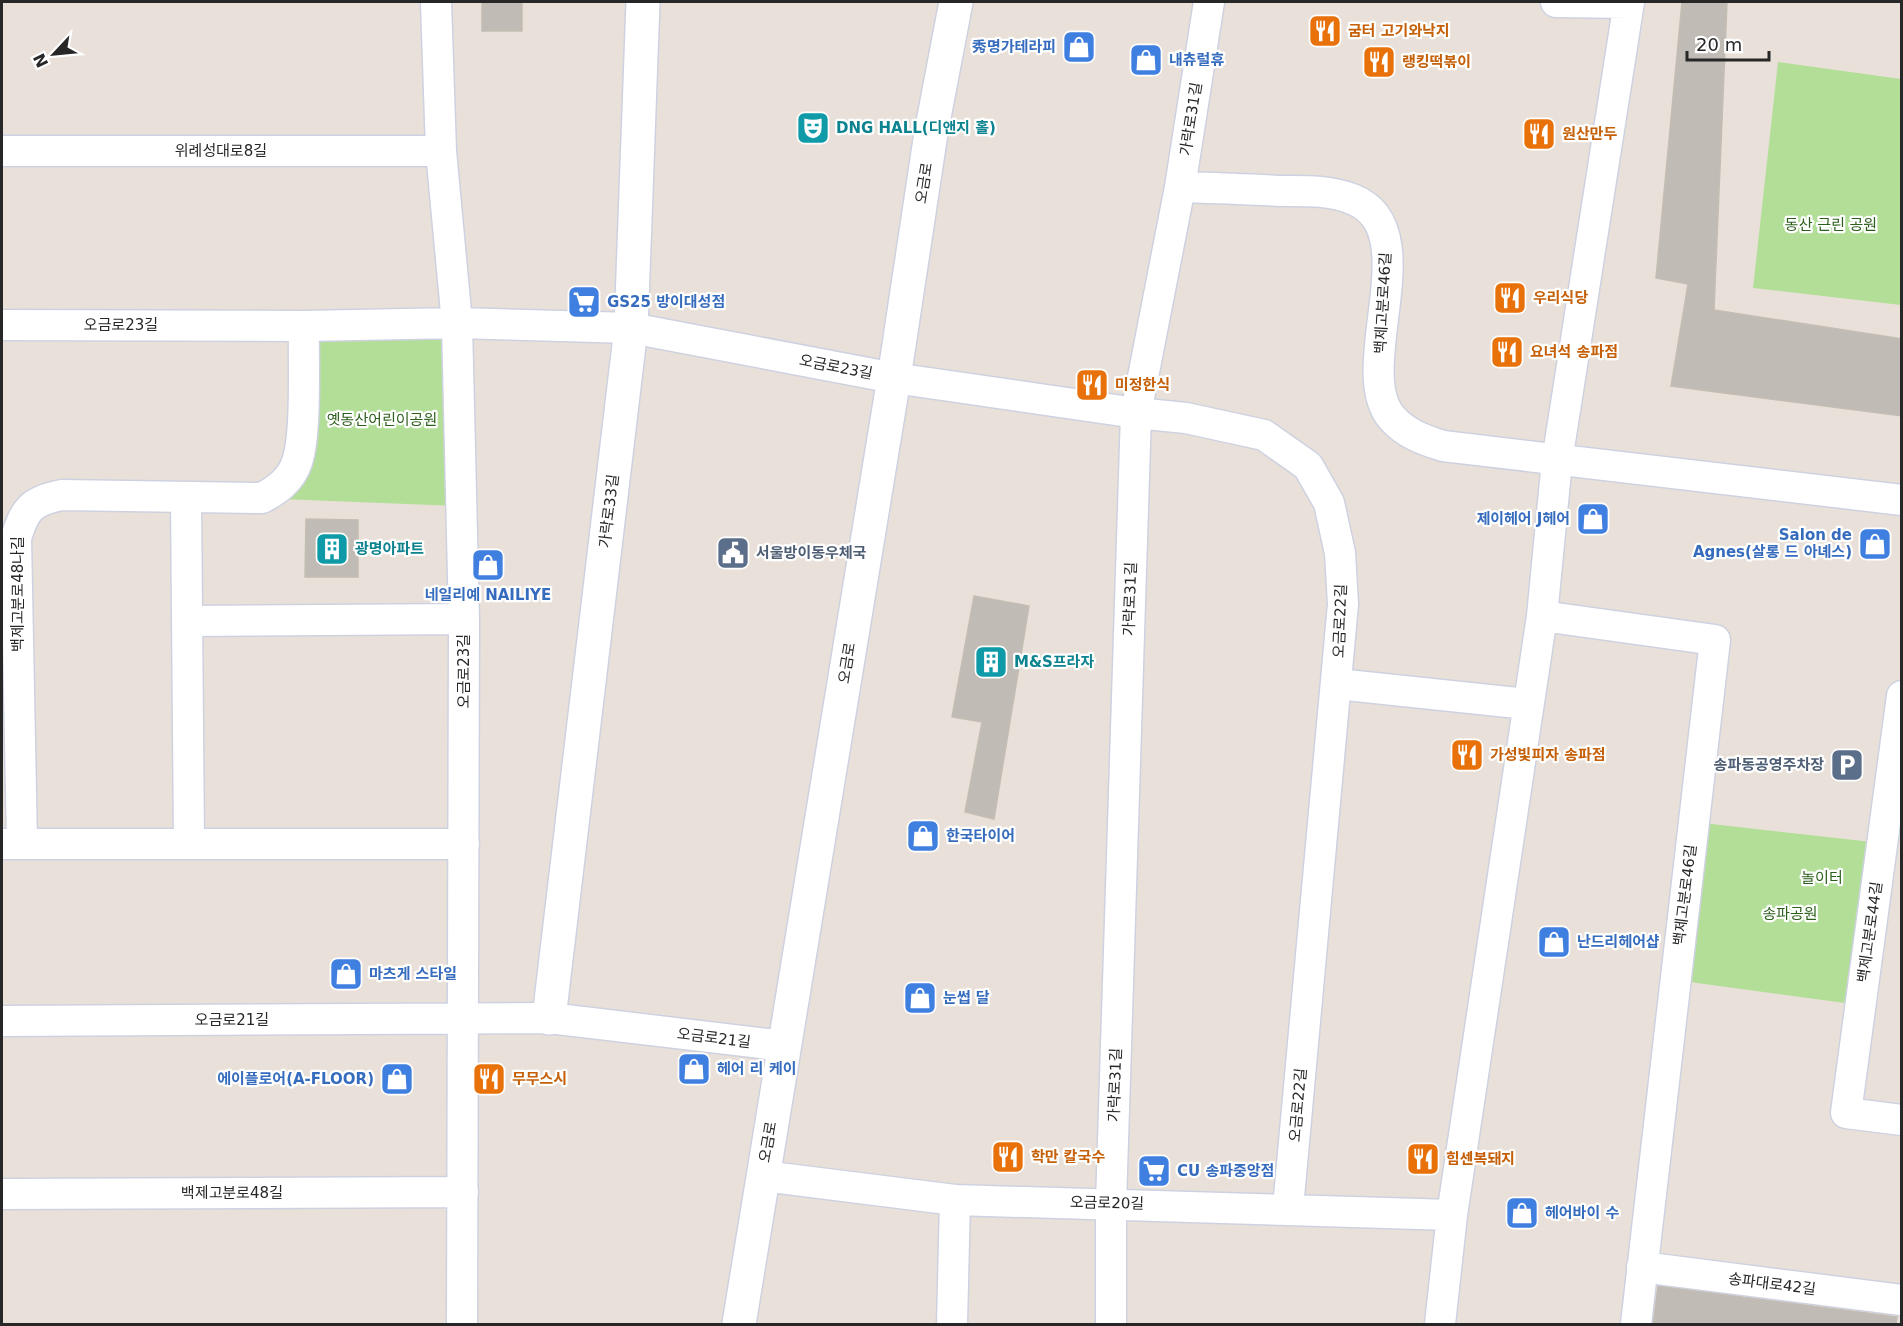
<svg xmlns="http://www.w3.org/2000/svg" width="1903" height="1326" font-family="'DejaVu Sans','Noto Sans KR',sans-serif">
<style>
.green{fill:#b2de97}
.building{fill:#c1bbb6;stroke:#c4bdb3;stroke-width:1.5}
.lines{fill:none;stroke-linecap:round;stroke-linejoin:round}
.minor-casing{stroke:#ced2e0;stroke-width:33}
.tertiary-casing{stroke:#ced2e0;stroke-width:36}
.secondary-casing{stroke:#ced2e0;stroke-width:36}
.minor{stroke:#fff;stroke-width:30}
.tertiary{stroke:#fff;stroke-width:33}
.secondary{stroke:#fff;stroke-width:33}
.labels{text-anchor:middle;stroke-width:4.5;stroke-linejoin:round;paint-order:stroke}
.food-label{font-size:15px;font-weight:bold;fill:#c56008;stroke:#fff;text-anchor:start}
.shop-label{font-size:15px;font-weight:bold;fill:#366cbe;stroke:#fff;text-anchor:start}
.street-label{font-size:15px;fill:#272727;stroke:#fff}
.culture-label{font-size:15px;font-weight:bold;fill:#0d838f;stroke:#fff;text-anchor:start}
.park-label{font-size:15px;fill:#2d5f1c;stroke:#fff}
.service-label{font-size:15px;font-weight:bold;fill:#4e5e75;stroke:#fff;text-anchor:start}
</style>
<rect width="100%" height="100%" fill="#e9e1d9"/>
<path class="green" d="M1778,62L1901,79V305L1753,288Z
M458,331V506L280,499L311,332Z
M1694,822L1881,843L1860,1005L1675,980Z"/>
<path class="building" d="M482,2H522V31H482Z
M1682,2H1727L1714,310L1902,339V416L1671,386L1688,284L1656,278Z
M306,519L358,520V577H305Z
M974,596L1029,606L994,819L965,812L982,722L952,717Z
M1658,1286L1897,1317L1896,1324H1653Z"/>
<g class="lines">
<g class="minor-casing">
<path id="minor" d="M436,2L441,151L457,323L464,619L462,1324
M1556,2L1629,3
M2,151H441
M1180,187C1214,188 1247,189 1280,191C1304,191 1330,190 1352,199C1430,229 1349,369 1392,418C1406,434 1424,440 1443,446L1902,500
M2,325L304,326L457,323L631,328L894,378L1136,413L1186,418L1264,435L1308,466L1329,503L1340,553L1343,604L1288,1208
M186,497L189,844
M1542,616L1715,640L1636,1324
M187,621L464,619
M1337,684L1527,704
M1902,696L1846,1113L1902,1120
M22,843L16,538C25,509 31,501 62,495L262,498C277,490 291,480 297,462C307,432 303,360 304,326
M2,844H464
M2,1021L549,1018L785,1046
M763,1176L955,1200L1452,1215
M2,1194L463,1192
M1642,1267L1902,1300
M952,1324L955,1200
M1111,1324V1204L1136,413L1180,187L1209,2
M1440,1324L1452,1215L1542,616L1557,461L1629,2"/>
</g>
<g class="tertiary-casing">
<path id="tertiary" d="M549,1018L631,328L643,2"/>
</g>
<g class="secondary-casing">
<path id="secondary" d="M739,1324L894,378L931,133L956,2"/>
</g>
<use href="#minor" class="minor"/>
<use href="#tertiary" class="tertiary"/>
<use href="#secondary" class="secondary"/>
</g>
<defs>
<g id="restaurant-square" transform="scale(1.725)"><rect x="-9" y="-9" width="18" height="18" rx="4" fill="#e8710a" stroke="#fff"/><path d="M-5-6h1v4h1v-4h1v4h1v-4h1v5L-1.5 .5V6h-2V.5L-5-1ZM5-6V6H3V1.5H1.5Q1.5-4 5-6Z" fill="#fff"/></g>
<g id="shop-square" transform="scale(1.725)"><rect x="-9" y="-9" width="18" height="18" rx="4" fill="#3f7fe0" stroke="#fff"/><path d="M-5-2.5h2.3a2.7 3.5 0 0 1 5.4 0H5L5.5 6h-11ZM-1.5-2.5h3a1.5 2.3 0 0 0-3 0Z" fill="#fff"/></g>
<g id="theatre-square" transform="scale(1.725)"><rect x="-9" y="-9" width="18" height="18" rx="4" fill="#0f9aa8" stroke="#fff"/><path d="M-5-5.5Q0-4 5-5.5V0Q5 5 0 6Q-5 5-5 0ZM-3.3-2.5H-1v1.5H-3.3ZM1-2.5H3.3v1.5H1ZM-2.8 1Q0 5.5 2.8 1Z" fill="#fff"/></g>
<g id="supermarket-square" transform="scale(1.725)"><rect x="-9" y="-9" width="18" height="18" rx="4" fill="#3f7fe0" stroke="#fff"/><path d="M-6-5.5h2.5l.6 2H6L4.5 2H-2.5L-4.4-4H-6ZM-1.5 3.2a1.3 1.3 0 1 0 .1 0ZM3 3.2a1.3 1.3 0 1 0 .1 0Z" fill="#fff"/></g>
<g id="building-square" transform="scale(1.725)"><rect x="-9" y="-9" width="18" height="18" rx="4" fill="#0f9aa8" stroke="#fff"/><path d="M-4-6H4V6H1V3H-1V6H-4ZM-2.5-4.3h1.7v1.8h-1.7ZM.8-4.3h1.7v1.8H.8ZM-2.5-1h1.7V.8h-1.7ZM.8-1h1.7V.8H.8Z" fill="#fff"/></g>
<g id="civic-square" transform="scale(1.725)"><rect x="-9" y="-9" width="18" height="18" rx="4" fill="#5c6f8a" stroke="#fff"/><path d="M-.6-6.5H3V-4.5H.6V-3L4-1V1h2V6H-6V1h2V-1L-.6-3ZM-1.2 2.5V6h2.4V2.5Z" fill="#fff"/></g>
<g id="parking-square" transform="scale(1.725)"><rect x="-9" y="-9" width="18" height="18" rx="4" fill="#5c6f8a" stroke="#fff"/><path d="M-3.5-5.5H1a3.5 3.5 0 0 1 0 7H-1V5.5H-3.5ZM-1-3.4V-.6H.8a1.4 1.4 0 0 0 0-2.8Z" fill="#fff"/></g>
</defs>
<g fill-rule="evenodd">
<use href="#restaurant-square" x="1325" y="31"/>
<use href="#shop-square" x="1079" y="47"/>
<use href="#shop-square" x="1146" y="60"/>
<use href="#restaurant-square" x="1379" y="62"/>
<use href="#theatre-square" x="813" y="128"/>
<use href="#restaurant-square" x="1539" y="134"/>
<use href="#restaurant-square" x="1510" y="298"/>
<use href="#supermarket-square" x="584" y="302"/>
<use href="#restaurant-square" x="1507" y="352"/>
<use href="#restaurant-square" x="1092" y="385"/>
<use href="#shop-square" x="1593" y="519"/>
<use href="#shop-square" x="1875" y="544"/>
<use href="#building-square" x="332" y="549"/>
<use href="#civic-square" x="733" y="553"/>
<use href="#shop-square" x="488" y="565"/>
<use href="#building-square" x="991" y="662"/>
<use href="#restaurant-square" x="1467" y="755"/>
<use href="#parking-square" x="1847" y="765"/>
<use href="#shop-square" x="923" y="836"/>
<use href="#shop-square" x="1554" y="942"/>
<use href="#shop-square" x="346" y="974"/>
<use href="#shop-square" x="920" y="998"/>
<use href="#shop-square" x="694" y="1069"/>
<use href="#shop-square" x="397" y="1079"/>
<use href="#restaurant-square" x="489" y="1079"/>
<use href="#restaurant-square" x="1008" y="1157"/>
<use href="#restaurant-square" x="1423" y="1159"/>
<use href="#supermarket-square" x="1154" y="1171"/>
<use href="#shop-square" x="1522" y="1213"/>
</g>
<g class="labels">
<g class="food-label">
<text x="1348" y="36">굼터 고기와낙지</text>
<text x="1402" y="67">랭킹떡볶이</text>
<text x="1562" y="139">원산만두</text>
<text x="1533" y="303">우리식당</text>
<text x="1530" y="357">요녀석 송파점</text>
<text x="1115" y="390">미정한식</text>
<text x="1490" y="760">가성빛피자 송파점</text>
<text x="512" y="1084">무무스시</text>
<text x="1031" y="1162">학만 칼국수</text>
<text x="1446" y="1164">힘센복돼지</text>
</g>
<g class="shop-label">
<text x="1056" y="52" text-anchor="end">秀명가테라피</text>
<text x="1169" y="65">내츄럴휴</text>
<text x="607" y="307">GS25 방이대성점</text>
<text x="1570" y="524" text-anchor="end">제이헤어 J헤어</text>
<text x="1852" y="540" text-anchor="end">Salon de<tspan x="1852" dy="17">Agnes(살롱 드 아녜스)</tspan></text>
<text x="488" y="600" text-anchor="middle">네일리예 NAILIYE</text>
<text x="946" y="841">한국타이어</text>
<text x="1577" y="947">난드리헤어샵</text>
<text x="369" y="979">마츠게 스타일</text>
<text x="943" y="1003">눈썹 달</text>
<text x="717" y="1074">헤어 리 케이</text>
<text x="374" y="1084" text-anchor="end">에이플로어(A-FLOOR)</text>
<text x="1177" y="1176">CU 송파중앙점</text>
<text x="1545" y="1218">헤어바이 수</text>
</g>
<g class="street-label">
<text transform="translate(1191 119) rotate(-81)" y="5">가락로31길</text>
<text x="221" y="156">위례성대로8길</text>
<text transform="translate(924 183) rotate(-81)" y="5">오금로</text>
<text transform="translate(1383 303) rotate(-87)" y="5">백제고분로46길</text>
<text x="121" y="330">오금로23길</text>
<text transform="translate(836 367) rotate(11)" y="5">오금로23길</text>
<text transform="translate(609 511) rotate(-83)" y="5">가락로33길</text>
<text transform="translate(18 594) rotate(-90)" y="5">백제고분로48나길</text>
<text transform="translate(1130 599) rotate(-88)" y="5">가락로31길</text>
<text transform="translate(1340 621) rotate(-88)" y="5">오금로22길</text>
<text transform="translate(847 663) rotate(-81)" y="5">오금로</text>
<text transform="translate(464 671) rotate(-90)" y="5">오금로23길</text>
<text transform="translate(1685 895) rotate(-83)" y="5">백제고분로46길</text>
<text transform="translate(1870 932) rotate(-82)" y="5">백제고분로44길</text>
<text x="232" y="1025">오금로21길</text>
<text transform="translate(714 1038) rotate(7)" y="5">오금로21길</text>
<text transform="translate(1115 1085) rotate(-88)" y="5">가락로31길</text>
<text transform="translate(1298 1105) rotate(-85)" y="5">오금로22길</text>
<text transform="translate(768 1142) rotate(-80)" y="5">오금로</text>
<text x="232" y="1198">백제고분로48길</text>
<text transform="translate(1107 1203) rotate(1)" y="5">오금로20길</text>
<text transform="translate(1772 1284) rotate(7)" y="5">송파대로42길</text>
</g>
<g class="culture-label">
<text x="836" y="133">DNG HALL(디앤지 홀)</text>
<text x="355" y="554">광명아파트</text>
<text x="1014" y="667">M&amp;S프라자</text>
</g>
<g class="park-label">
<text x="1831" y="230">동산 근린 공원</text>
<text x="382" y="425">옛동산어린이공원</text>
<text x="1822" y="883">놀이터</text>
<text x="1790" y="919">송파공원</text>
</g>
<g class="service-label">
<text x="756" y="558">서울방이동우체국</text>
<text x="1824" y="770" text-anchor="end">송파동공영주차장</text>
</g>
</g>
<rect width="1903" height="1326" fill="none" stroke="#272727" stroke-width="6"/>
<g transform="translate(54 54) rotate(244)" stroke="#ffffff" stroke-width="4.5" paint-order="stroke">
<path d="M0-4.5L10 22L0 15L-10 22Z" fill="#272727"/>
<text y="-9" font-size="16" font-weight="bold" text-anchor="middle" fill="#272727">N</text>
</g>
<path d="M1687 51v9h82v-9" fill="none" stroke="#272727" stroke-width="3"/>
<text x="1696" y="51" font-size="18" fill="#272727" stroke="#ffffff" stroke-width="4.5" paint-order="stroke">20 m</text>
</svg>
